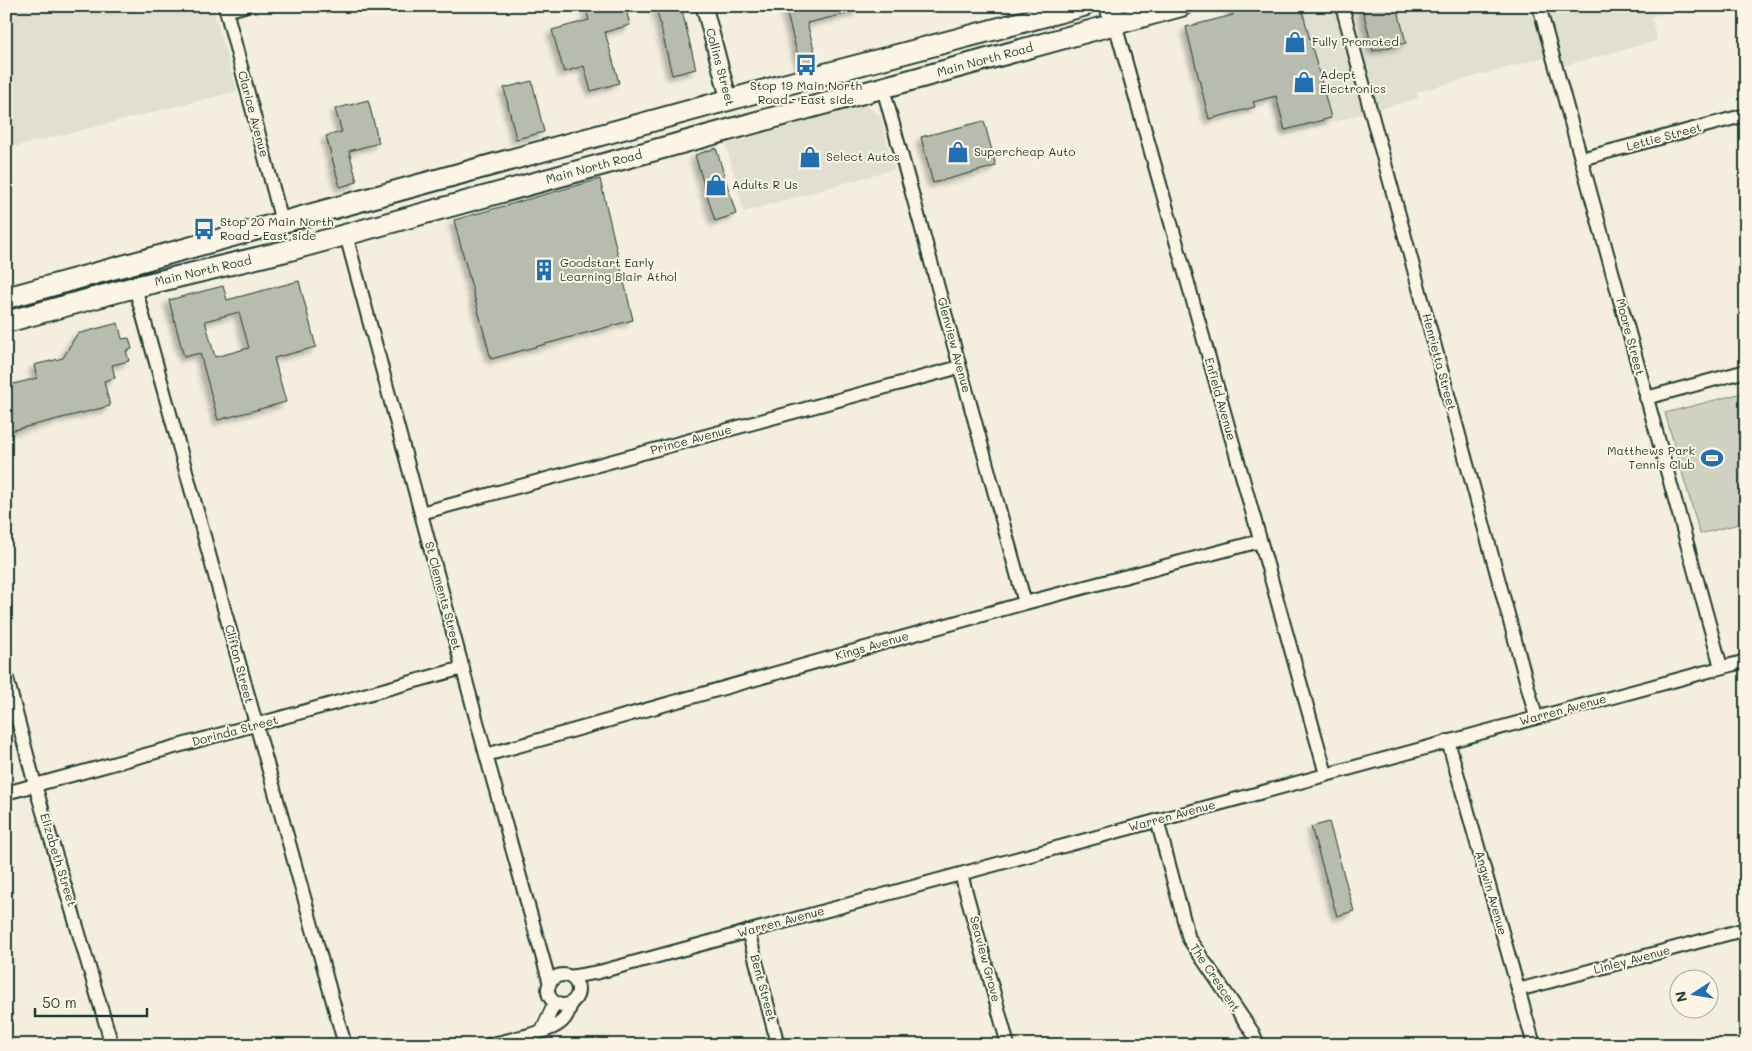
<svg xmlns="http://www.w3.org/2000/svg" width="1752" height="1051" font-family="Mali,sans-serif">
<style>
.built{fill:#e1dfd0}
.green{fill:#d0d1c2;stroke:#78877b}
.building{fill:#b8bcae;stroke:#1f3d34;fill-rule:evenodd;filter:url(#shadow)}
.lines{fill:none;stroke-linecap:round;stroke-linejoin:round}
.minor-casing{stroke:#1f3d34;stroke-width:16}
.tertiary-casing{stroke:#1f3d34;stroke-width:19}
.trunk-casing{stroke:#1f3d34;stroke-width:24}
.minor{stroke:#fcf5e5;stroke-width:12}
.tertiary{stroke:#fcf5e5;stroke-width:15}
.trunk{stroke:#fcf5e5;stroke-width:20}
.labels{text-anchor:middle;stroke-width:4;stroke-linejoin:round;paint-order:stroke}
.poi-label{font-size:12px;fill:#1f3d34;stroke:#fcf5e5;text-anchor:start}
.street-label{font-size:12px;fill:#1f3d34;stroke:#fcf5e5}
</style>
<defs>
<filter id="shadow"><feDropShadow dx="-4.5" dy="4.5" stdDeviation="2.5" flood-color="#0004"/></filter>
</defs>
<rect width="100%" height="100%" fill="#f3eede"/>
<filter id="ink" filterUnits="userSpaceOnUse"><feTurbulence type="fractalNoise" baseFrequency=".02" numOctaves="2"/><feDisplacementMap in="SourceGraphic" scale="10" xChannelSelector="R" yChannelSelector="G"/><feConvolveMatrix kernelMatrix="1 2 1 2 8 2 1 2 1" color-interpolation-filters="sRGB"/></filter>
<g filter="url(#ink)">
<path class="built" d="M6,6H212L237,91L6,149Z
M1231,6H1689L1651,17L1657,41L1563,66L1546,57L1417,92L1418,98L1281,137L1272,100L1225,7Z
M864,105L880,115L894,169L744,212L726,145Z"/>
<path class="green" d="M1746,392V522L1700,534L1665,413Z"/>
<path class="building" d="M595,6H625L630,25L605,32L619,83L591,91L584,66L564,72L552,30L589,20L586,9Z
M656,6H681L696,69L672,75Z
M785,6H857L858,11L807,23L817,60L800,64Z
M1230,6H1301L1331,118L1285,130L1276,96L1253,102L1255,107L1209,119L1186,27L1233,15Z
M1362,6H1397L1406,43L1373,51Z
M532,81L544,132L516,139L504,88Z
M368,100L379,143L349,151L357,182L340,187L326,136L342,132L335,109Z
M984,121L996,166L933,183L921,137Z
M716,148L736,214L715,221L695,155Z
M600,179L633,320L491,359L454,220Z
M299,281L316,347L274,358L286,402L218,420L200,353L184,357L169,300L223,286L227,300ZM239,312L249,348L215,357L205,321Z
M118,323L122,339L129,338L132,349L126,351L129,361L112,365L115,378L104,381L110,406L6,432V386L37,378L34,365L63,358L77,334Z
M1329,822L1354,911L1337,916L1311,827Z"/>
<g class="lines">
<g class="minor-casing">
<path id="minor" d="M225,6L282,222
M1342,6L1536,717
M1539,6L1721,667
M226,11L244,6
M1115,24L1326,774
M883,88L1025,603
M1581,159L1746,115
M346,235L486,755L550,984
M135,287L345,1045
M1646,398L1746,371
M421,513L960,367
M6,675L35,785L112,1045
M1448,741L1534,1045
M486,755L1025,603L1260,541
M6,793L463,668
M1157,820L1189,939L1253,1033L1258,1045
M961,874L1008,1045
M748,931L778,1045
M548 990a15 15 0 1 1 30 0a15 15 0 1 1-30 0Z
M570,977L599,972L1746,661
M1518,990L1746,929
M542,1031L555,1002
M489,1045C505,1040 549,1033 560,1023C567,1018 569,1011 571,1003"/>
</g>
<g class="tertiary-casing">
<path id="tertiary" d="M704,6L729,100"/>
</g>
<g class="trunk-casing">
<path id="trunk" d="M1110,6L1115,24
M6,298L787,84L1083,6
M6,322L135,287L290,250L1181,6"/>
</g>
<use href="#minor" class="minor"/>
<use href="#tertiary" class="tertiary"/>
<use href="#trunk" class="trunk"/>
</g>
</g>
<defs>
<g id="shop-bare" transform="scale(1.725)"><path d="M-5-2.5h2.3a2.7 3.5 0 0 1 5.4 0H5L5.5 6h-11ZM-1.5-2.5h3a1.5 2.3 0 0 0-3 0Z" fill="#1f6fb2" stroke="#fcf5e5" stroke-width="2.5" paint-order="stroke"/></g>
<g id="bus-bare" transform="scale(1.725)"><path d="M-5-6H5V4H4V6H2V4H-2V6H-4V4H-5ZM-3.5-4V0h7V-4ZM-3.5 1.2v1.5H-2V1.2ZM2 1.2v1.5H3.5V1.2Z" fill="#1f6fb2" stroke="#fcf5e5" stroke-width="2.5" paint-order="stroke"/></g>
<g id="building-bare" transform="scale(1.725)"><path d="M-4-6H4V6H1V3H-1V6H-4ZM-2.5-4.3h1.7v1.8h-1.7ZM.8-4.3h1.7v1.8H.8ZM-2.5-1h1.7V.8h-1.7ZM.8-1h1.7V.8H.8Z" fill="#1f6fb2" stroke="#fcf5e5" stroke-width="2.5" paint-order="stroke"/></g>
<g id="stadium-bare" transform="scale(1.725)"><path d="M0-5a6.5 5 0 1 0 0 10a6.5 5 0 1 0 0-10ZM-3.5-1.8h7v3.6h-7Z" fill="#1f6fb2" stroke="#fcf5e5" stroke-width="2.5" paint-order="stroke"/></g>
</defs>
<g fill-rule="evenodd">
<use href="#shop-bare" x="1295" y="42"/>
<use href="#bus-bare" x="806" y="65"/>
<use href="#shop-bare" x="1304" y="82"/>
<use href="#shop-bare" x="958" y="152"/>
<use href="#shop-bare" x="810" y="157"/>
<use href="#shop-bare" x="716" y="185"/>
<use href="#bus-bare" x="204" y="229"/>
<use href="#building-bare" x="544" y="270"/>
<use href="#stadium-bare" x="1712" y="458"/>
</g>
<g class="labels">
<g class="poi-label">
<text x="1312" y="46">Fully Promoted</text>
<text x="1320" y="79">Adept<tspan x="1320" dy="14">Electronics</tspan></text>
<text x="806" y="90" text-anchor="middle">Stop 19 Main North<tspan x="806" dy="14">Road - East side</tspan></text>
<text x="974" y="156">Supercheap Auto</text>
<text x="826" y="161">Select Autos</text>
<text x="732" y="189">Adults R Us</text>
<text x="220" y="226">Stop 20 Main North<tspan x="220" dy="14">Road - East side</tspan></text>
<text x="560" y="267">Goodstart Early<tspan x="560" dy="14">Learning Blair Athol</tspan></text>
<text x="1695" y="455" text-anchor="end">Matthews Park<tspan x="1695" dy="14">Tennis Club</tspan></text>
</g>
<g class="street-label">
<text transform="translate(985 60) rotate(-15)" y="4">Main North Road</text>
<text transform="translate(720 67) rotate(75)" y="4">Collins Street</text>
<text transform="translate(253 114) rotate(75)" y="4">Clarice Avenue</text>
<text transform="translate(1664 137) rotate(-15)" y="4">Lettie Street</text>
<text transform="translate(594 167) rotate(-15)" y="4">Main North Road</text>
<text transform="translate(203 271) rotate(-13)" y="4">Main North Road</text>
<text transform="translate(1630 337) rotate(75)" y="4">Moore Street</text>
<text transform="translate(954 345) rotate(75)" y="4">Glenview Avenue</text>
<text transform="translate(1439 362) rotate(75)" y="4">Henrietta Street</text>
<text transform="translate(1220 399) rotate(74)" y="4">Enfield Avenue</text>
<text transform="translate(691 440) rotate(-15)" y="4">Prince Avenue</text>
<text transform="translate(443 596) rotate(75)" y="4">St Clements Street</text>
<text transform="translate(872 646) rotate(-16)" y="4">Kings Avenue</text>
<text transform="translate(239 664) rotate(75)" y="4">Clifton Street</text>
<text transform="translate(1563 710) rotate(-15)" y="4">Warren Avenue</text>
<text transform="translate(235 731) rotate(-15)" y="4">Dorinda Street</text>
<text transform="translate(1172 816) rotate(-15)" y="4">Warren Avenue</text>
<text transform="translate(58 860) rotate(73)" y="4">Elizabeth Street</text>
<text transform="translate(1491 893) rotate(74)" y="4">Angwin Avenue</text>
<text transform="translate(781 922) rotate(-15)" y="4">Warren Avenue</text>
<text transform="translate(985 959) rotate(75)" y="4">Seaview Grove</text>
<text transform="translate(1632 960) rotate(-15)" y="4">Linley Avenue</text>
<text transform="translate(1215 978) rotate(56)" y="4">The Crescent</text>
<text transform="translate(763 988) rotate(75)" y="4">Bent Street</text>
</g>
</g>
<rect width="1752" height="1051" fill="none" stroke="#fcf5e5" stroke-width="25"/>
<rect x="12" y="12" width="1727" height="1026" fill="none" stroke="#1f3d34" stroke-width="2" filter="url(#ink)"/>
<g transform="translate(1694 994) rotate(258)"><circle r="24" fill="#fcf5e5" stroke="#a4ab9e"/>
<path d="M0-4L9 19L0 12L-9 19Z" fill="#1f6fb2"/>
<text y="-8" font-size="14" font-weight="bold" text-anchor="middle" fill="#1f3d34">N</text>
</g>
<path d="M35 1008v8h112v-8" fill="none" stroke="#1f3d34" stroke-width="2.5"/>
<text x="42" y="1008" font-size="15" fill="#1f3d34" stroke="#fcf5e5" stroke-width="4" paint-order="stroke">50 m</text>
</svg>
